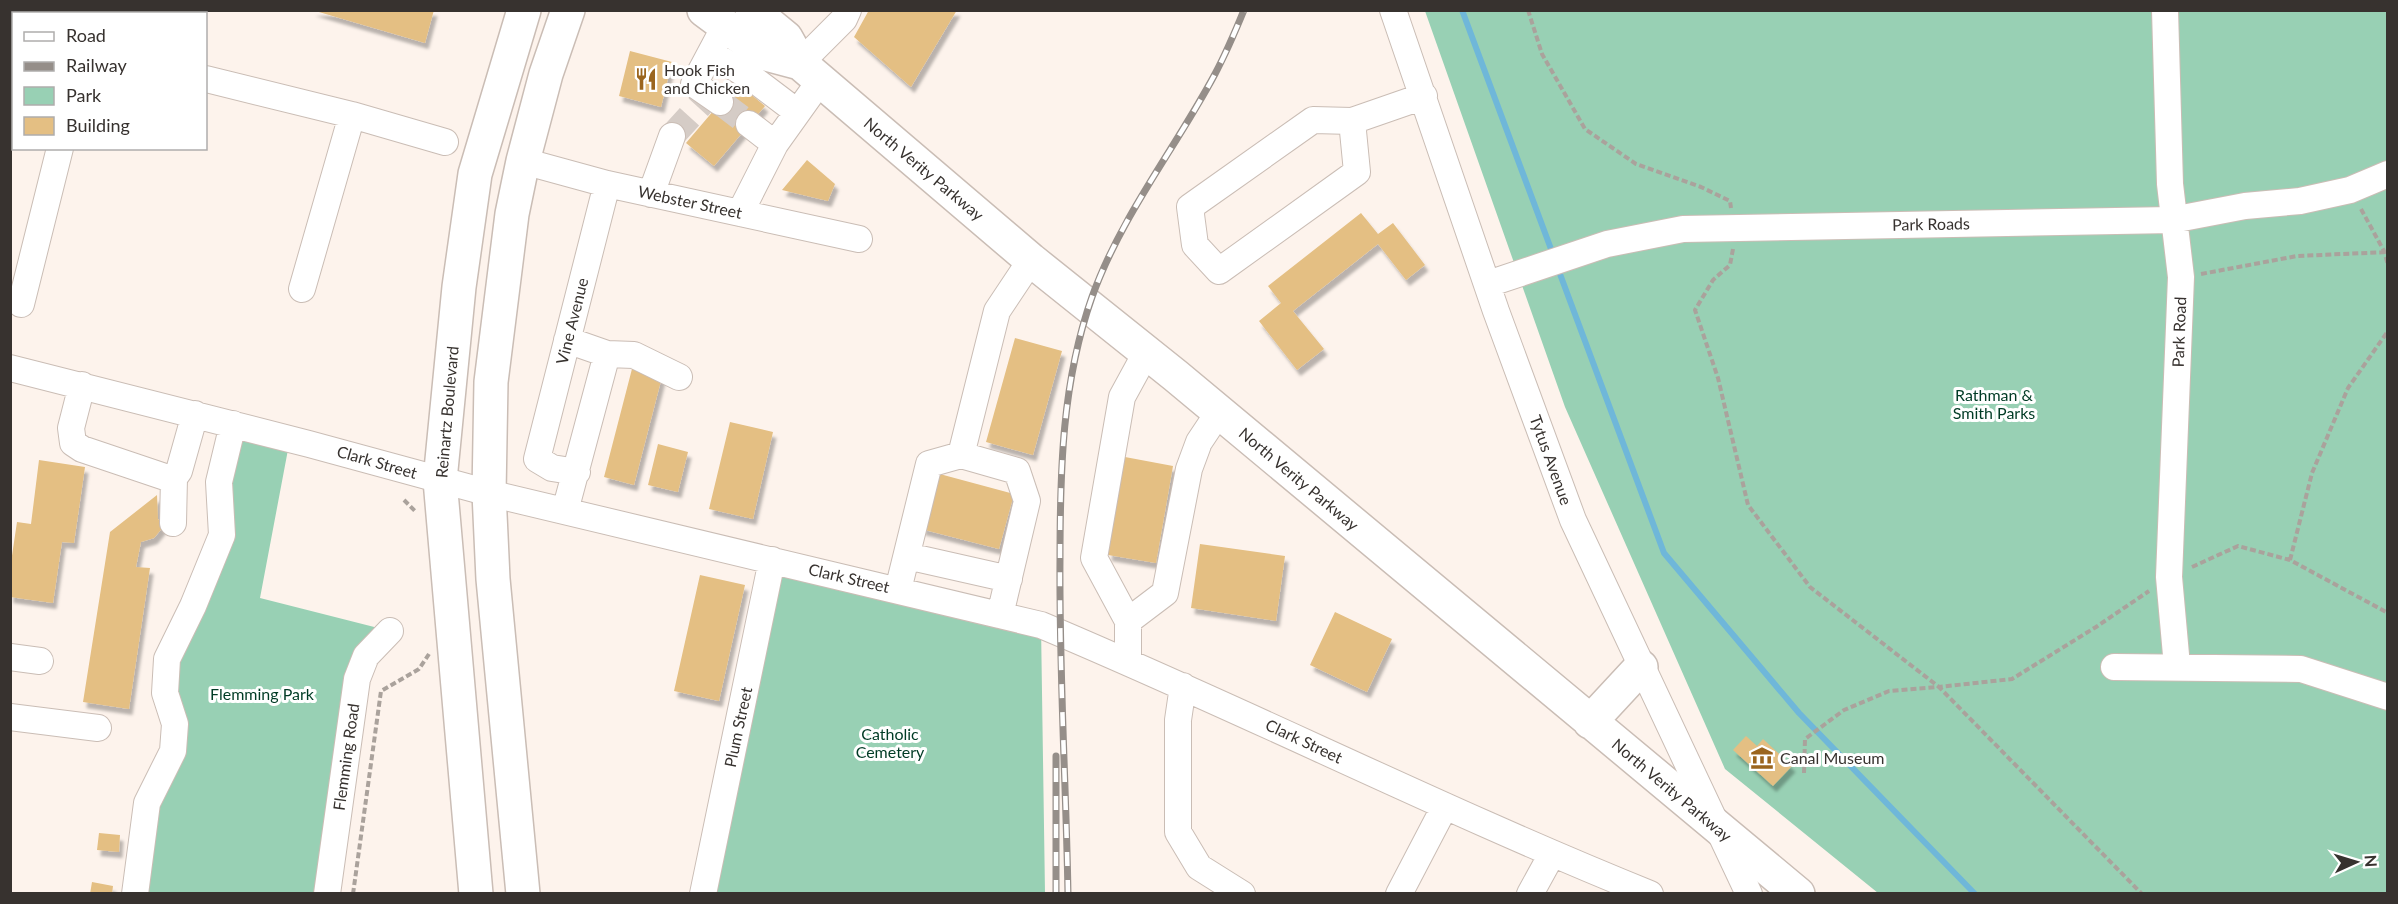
<svg xmlns="http://www.w3.org/2000/svg" width="2398" height="904" font-family="Lato,sans-serif">
<style>
.green{fill:#98d0b4}
.lines{fill:none;stroke-linecap:round;stroke-linejoin:round}
.stream{stroke:#6fb7d9;stroke-width:6}
.building{fill:#e4bf83;filter:url(#shadow)}
.minor-tunnel{stroke:#d5ccc6;stroke-width:26;stroke-dasharray:26 13;stroke-linecap:butt}
.minor-casing{stroke:#cabdb5;stroke-width:28}
.major-casing{stroke:#cabdb5;stroke-width:36}
.path{stroke:#aaa29c;stroke-width:4;stroke-dasharray:6 3;stroke-linecap:butt}
.minor{stroke:#fff;stroke-width:26}
.major{stroke:#fff;stroke-width:33}
.rail-casing{stroke:#958e89;stroke-width:7}
.rail{stroke:#fff;stroke-width:4.5;stroke-dasharray:14;stroke-linecap:butt}
.labels{text-anchor:middle;stroke-width:6;stroke-linejoin:round;paint-order:stroke}
.poi-label{font-size:16px;fill:#37322f;stroke:#fff;text-anchor:start}
.street-label{font-size:16px;fill:#37322f;stroke:#fff}
.park-label{font-size:16px;fill:#003b25;stroke:#fff}
</style>
<defs>
<filter id="shadow"><feDropShadow dx="3.5" dy="6" stdDeviation="1.5" flood-color="#0004"/></filter>
</defs>
<rect width="100%" height="100%" fill="#fdf3ec"/>
<path class="green" d="M1425,11H2387V893H1878L1725,769L1565,407Z
M233,424L290,439L260,598L390,631L366,656L327,893L135,894L173,751L165,693L222,535Z
M772,560L1041,625L1045,893L703,894Z"/>
<g class="lines">
<path class="stream" d="M1462,10L1554,257
M1557,266L1664,553L1799,713L1975,894"/>
</g>
<path class="building" d="M312,10H434L425,43Z
M869,10H957L911,87L854,37Z
M630,51L672,62L661,107L619,96Z
M737,83L765,106L714,166L686,143Z
M807,160L835,184L828,201L782,190Z
M1361,213L1378,234L1393,223L1425,265L1406,280L1378,244L1293,311L1324,349L1297,370L1259,321L1281,303L1268,286Z
M1015,338L1062,351L1033,455L986,442Z
M633,365L663,373L634,485L604,477Z
M730,422L773,432L753,519L709,509Z
M658,444L688,452L678,492L648,485Z
M1125,457L1173,466L1156,563L1108,555Z
M39,460L85,467L74,543L62,542L53,603L10,597V569L17,522L31,524Z
M936,473L1014,494L999,549L921,529Z
M157,495L158,519L164,526L154,538L141,542L136,567L150,568L129,709L83,702L110,532Z
M1200,544L1285,556L1276,621L1191,608Z
M700,575L745,585L719,701L674,691Z
M1335,612L1392,639L1367,692L1310,665Z
M1746,736L1757,746L1763,739L1792,766L1773,786L1733,750Z
M99,833L120,835L119,852L97,850Z
M92,882L113,886L112,894H90Z"/>
<g class="lines">
<path class="minor-tunnel" d="M720,102L749,124
M672,136L702,103"/>
<g class="minor-casing">
<path id="minor" d="M1393,10L1496,311L1573,520L1749,894
M2165,10L2170,184L2181,277L2169,577L2177,666
M124,14V10
M10,36L14,37
M718,39L694,84L720,102
M711,53L756,81L797,112
M800,63L844,19L848,10
M206,79L352,115L445,142
M1352,121L1357,172L1219,271L1195,245L1190,207L1313,120L1352,121L1424,96
M749,124L775,144L820,81
M523,161L607,184L859,239
M651,194L672,136
M740,213L775,144
M1488,284L1607,244L1683,229L2172,220L2245,206L2300,201L2350,190L2388,174
M302,289L352,115
M21,304L60,148
M567,340L607,354
M10,368L309,444L489,493L1041,625C1246,711 1444,811 1650,894
M82,385L71,428L73,443L82,449L168,478H174L179,471L195,414
M961,455L1017,471L1027,501L1000,615
M577,472L552,468L537,459L607,184
M565,511L607,354L634,355L679,377
M173,523L174,478
M907,556L1009,579
M898,590L929,464L961,455L997,311L1031,260
M1128,621L1165,593L1189,469L1199,442L1219,412
M10,657L40,661
M1128,661V621L1094,558L1122,397L1146,353
M2114,667L2301,669L2388,697
M1183,686L1178,720V832L1199,867L1242,894
M10,717L98,728
M135,894L147,803L173,751L175,724L165,693L167,659L193,606L222,535L219,482L233,424
M327,894L357,679L366,656L390,631
M703,894L772,560
M1399,894L1445,806
M1530,894L1552,854"/>
</g>
<g class="major-casing">
<path id="major" d="M704,10L762,53L800,63
M752,10L786,38L800,63L1031,260L1176,376L1798,894
M1590,722L1641,667
M476,894L440,480L459,287L475,174L524,10
M523,894L493,579L489,493L491,382L512,214L523,161L546,74L568,10"/>
</g>
<path class="path" d="M1528,10L1542,54L1585,129L1636,164L1701,187L1730,201L1731,208
M2361,209L2384,251L2388,265
M1733,249L1730,265L1713,280L1695,310L1718,378L1748,505L1810,587L1939,687L2012,679L2096,627L2149,591
M2201,274L2297,256L2388,252
M404,500L415,511
M2290,560L2312,473L2348,388L2388,331
M2192,567L2238,546L2290,560L2388,613
M1804,773L1805,739L1844,710L1889,691L1939,687L2142,894
M353,894L381,691L419,669L429,654"/>
<use href="#minor" class="minor"/>
<use href="#major" class="major"/>
<g class="rail-casing">
<path id="rail" d="M1056,894V756
M1068,894C1066,782 1059,671 1060,559C1060,470 1062,382 1092,297C1121,216 1175,149 1215,74C1226,53 1235,32 1244,10"/>
</g>
<use href="#rail" class="rail"/>
</g>
<defs>
<g id="restaurant-bare" transform="scale(1.8)"><path d="M-5-6h1v4h1v-4h1v4h1v-4h1v5L-1.5 .5V6h-2V.5L-5-1ZM5-6V6H3V1.5H1.5Q1.5-4 5-6Z" fill="#9b651e" stroke="#fff" stroke-width="2.5" paint-order="stroke"/></g>
<g id="museum-bare" transform="scale(1.8)"><path d="M0-6L6-3V-2H-6V-3ZM-5-1h2V3h-2ZM-1-1h2V3h-2ZM3-1h2V3H3ZM-6 4H6V6H-6Z" fill="#9b651e" stroke="#fff" stroke-width="2.5" paint-order="stroke"/></g>
</defs>
<g fill-rule="evenodd">
<use href="#restaurant-bare" x="646" y="79"/>
<use href="#museum-bare" x="1762" y="758"/>
</g>
<g class="labels">
<g class="poi-label">
<text x="664" y="76">Hook Fish<tspan x="664" dy="18">and Chicken</tspan></text>
<text x="1780" y="764">Canal Museum</text>
</g>
<g class="street-label">
<text transform="translate(924 169) rotate(40)" y="6">North Verity Parkway</text>
<text transform="translate(690 202) rotate(12)" y="6">Webster Street</text>
<text transform="translate(1931 224) rotate(-1)" y="6">Park Roads</text>
<text transform="translate(572 321) rotate(-76)" y="6">Vine Avenue</text>
<text transform="translate(2179 332) rotate(-88)" y="6">Park Road</text>
<text transform="translate(447 412) rotate(-85)" y="6">Reinartz Boulevard</text>
<text transform="translate(1551 460) rotate(70)" y="6">Tytus Avenue</text>
<text transform="translate(377 462) rotate(16)" y="6">Clark Street</text>
<text transform="translate(1299 479) rotate(40)" y="6">North Verity Parkway</text>
<text transform="translate(849 578) rotate(13)" y="6">Clark Street</text>
<text transform="translate(738 727) rotate(-78)" y="6">Plum Street</text>
<text transform="translate(1304 741) rotate(25)" y="6">Clark Street</text>
<text transform="translate(346 757) rotate(-82)" y="6">Flemming Road</text>
<text transform="translate(1672 790) rotate(40)" y="6">North Verity Parkway</text>
</g>
<g class="park-label">
<text x="1994" y="401">Rathman &amp;<tspan x="1994" dy="18">Smith Parks</tspan></text>
<text x="262" y="700">Flemming Park</text>
<text x="890" y="740">Catholic<tspan x="890" dy="18">Cemetery</tspan></text>
</g>
</g>
<rect width="2398" height="904" fill="none" stroke="#37322f" stroke-width="24"/>
<rect x="12" y="12" width="195" height="138" fill="#ffffff" stroke="#afadac" stroke-width="1.5"/>
<rect x="24" y="32" width="30" height="9" fill="#ffffff" stroke="#afadac" stroke-width="1.5"/>
<text x="66" y="42" font-size="18" fill="#37322f">Road</text>
<rect x="24" y="62" width="30" height="9" fill="#958e89" stroke="#afadac" stroke-width="1.5"/>
<text x="66" y="72" font-size="18" fill="#37322f">Railway</text>
<rect x="24" y="87" width="30" height="18" fill="#98d0b4" stroke="#afadac" stroke-width="1.5"/>
<text x="66" y="102" font-size="18" fill="#37322f">Park</text>
<rect x="24" y="117" width="30" height="18" fill="#e4bf83" stroke="#afadac" stroke-width="1.5"/>
<text x="66" y="132" font-size="18" fill="#37322f">Building</text>
<g transform="translate(2356 862) rotate(86)" stroke="#ffffff" stroke-width="4.5" paint-order="stroke">
<path d="M0-4.5L10 22L0 15L-10 22Z" fill="#37322f"/>
<text y="-9" font-size="16" font-weight="bold" text-anchor="middle" fill="#37322f">N</text>
</g>
</svg>
